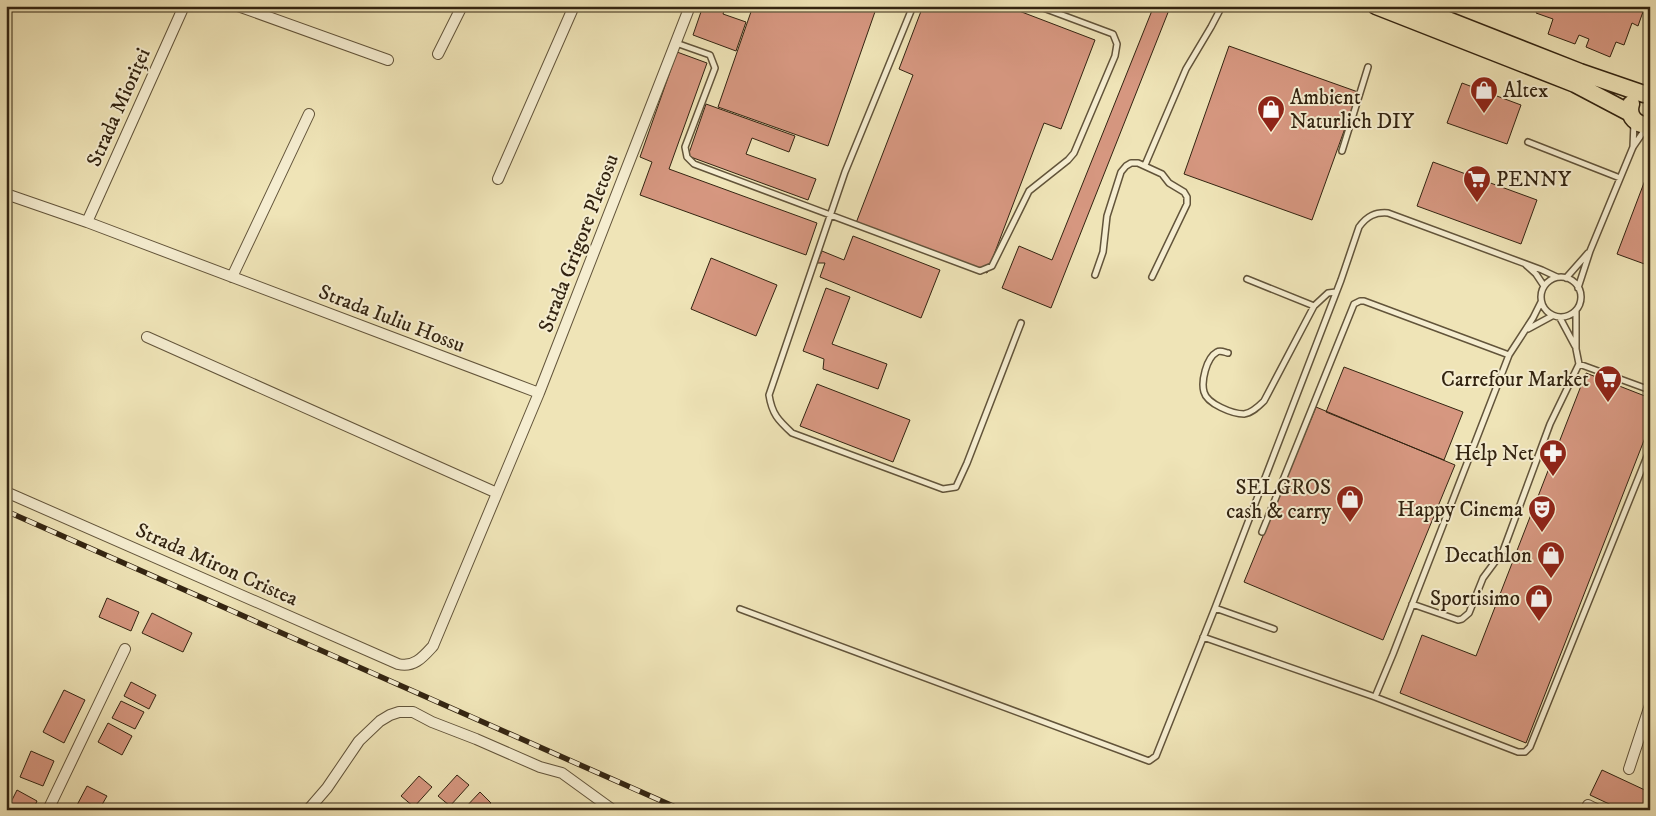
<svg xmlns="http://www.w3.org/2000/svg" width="1656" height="816" font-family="'IM FELL DW Pica',serif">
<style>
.building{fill:#d69780;stroke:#332411}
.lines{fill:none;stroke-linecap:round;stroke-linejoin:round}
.lane-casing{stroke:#62543a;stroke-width:8}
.street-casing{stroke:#62543a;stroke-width:12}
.primary-casing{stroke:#332411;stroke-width:19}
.lane{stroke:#f5edd0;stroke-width:5}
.street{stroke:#f5edd0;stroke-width:10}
.primary{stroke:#efe4b7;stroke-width:16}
.rail-casing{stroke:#332411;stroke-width:5.5}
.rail{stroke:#f5edd0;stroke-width:4;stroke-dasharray:11;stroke-linecap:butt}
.labels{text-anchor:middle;stroke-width:4;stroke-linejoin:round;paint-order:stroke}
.poi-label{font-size:21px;fill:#332411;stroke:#f5edd0;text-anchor:end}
.street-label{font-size:21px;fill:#332411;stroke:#f5edd0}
</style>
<rect width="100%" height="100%" fill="#efe4b7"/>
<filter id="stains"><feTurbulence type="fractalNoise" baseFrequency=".004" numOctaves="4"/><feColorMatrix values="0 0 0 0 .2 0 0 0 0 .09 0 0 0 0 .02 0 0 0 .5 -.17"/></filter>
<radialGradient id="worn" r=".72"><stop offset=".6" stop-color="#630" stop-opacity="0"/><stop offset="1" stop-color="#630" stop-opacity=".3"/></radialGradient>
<path class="building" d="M703,6H726L723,14L746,22L736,51L693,35Z
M753,6H877L828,146L718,107Z
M923,6H1006L1095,40L1061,129L1044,123L987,273L856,223L913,75L899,69Z
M1539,6H1645L1638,26L1632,23L1624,45L1616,42L1610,57L1586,47L1589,39L1579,35L1575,44L1548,34L1553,19L1536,13Z
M1153,8L1169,10L1051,308L1002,288L1019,246L1052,260Z
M1229,46L1358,92L1312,220L1184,174Z
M677,52L707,63L669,169L817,223L806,255L640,195L652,162L640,157Z
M1462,83L1521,105L1507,144L1447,123Z
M706,104L795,136L789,152L752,138L746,154L816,179L808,200L688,156Z
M1433,162L1537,200L1521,244L1417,206Z
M1650,167V266L1617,254Z
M853,236L940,270L921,318L820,277L825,263H817L822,251L844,260Z
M711,258L777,285L756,336L691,309Z
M826,288L850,297L832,344L887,364L878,389L823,369L824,359L803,351Z
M1344,367L1463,412L1444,460L1326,412Z
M1586,373L1650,398V425L1526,743L1400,693L1422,635L1476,656Z
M817,384L910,420L893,462L800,426Z
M1316,407L1455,465L1383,640L1244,582Z
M107,598L139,612L131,631L99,617Z
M152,613L192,633L183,652L142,633Z
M131,682L156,695L149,709L124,696Z
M64,690L85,700L64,743L43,732Z
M121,701L144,712L135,729L112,718Z
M108,723L132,736L122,755L98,742Z
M31,751L54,761L43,786L20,777Z
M1602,770L1647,791L1650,782V810H1622L1590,795Z
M457,775L469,785L450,806L438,796Z
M419,776L432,787L414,807L401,796Z
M87,786L107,796L99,810H82L76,807Z
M17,790L37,801L33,810H7Z
M480,792L491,803L484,810H463Z"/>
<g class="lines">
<g class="lane-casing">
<path id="lane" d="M913,6L845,172L769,395C772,414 778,420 792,433L943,489L956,487L967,463L1021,323
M676,43L710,55L715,68L685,147L687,157L694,164L980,271L992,266L1029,191L1068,160L1074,153L1115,56L1117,44L1113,34L1038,6
M1528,142L1620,178
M1633,147L1634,123
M1342,151L1368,67
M1145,165L1186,69L1211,27L1222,6
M1526,265L1536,274L1544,286
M1095,275L1103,252L1107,216L1121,172L1126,166L1131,163H1138L1162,174L1169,183L1184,192L1187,197V204L1152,277
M1541 297a20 20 0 1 1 40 0a20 20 0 1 1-40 0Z
M1566,278L1588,253
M1247,279L1314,306
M1578,288L1590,251L1633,147L1646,128
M1560,318L1575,346
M1528,329L1552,316
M1228,353C1224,352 1220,350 1217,352C1206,358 1201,382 1204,392C1207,404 1233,414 1244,414C1252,413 1259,406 1264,401L1314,306L1328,293L1336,292
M1579,364L1650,390
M1262,532L1354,304L1360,301H1364L1509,355
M1412,604L1458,620L1462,619L1469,613L1483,578L1503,551L1550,424L1579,364L1576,349V311
M1215,608L1274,629
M740,609L1149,761L1156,756L1215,608L1341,280L1359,227C1367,216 1375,212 1388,213L1542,270L1557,277
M1203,637L1375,697L1518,752H1525L1530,747L1650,449
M1375,697L1393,654L1509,355L1533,318L1541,302"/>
</g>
<g class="street-casing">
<path id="street" d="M238,6L388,60
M438,54L462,6
M498,179L574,6
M6,194L87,222L539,393
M87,222L184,6
M232,277L309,114
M147,337L497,493
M6,492L398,664C414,668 423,657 433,646L539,393L690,6
M1629,769L1650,705
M1588,805L1598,810
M48,810L125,649
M308,810L327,788L359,741L380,721L390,715L399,712H413L432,722L476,739L540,767L562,773L613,810"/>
</g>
<g class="primary-casing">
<path id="primary" d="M1376,6L1575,84L1630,113
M1412,6L1580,72L1644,94
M1631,104C1627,117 1637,126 1650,125"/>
</g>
<use href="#lane" class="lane"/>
<use href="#street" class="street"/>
<use href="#primary" class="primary"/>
<g class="rail-casing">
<path id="rail" d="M6,511L682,810"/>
</g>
<use href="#rail" class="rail"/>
</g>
<defs>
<g id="shop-pin" transform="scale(1.4375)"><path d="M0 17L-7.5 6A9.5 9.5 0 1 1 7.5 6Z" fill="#8f2418" stroke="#f5edd0"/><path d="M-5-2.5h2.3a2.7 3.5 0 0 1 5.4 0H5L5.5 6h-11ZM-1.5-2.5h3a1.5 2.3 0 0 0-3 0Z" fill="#fff"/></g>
<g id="supermarket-pin" transform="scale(1.4375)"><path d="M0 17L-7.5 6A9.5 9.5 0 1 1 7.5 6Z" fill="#8f2418" stroke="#f5edd0"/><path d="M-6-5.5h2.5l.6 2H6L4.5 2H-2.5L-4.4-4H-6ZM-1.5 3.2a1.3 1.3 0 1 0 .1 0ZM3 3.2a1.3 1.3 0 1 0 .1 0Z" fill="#fff"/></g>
<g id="pharmacy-pin" transform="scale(1.4375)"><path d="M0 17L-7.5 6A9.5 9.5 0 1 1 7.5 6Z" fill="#8f2418" stroke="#f5edd0"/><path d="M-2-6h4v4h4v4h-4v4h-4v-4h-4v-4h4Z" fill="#fff"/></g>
<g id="theatre-pin" transform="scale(1.4375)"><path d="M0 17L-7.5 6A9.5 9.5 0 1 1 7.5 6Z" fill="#8f2418" stroke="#f5edd0"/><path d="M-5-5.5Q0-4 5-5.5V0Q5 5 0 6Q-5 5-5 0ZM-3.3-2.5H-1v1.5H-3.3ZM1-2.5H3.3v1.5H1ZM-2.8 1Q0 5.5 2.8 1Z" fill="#fff"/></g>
</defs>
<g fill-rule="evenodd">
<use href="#shop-pin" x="1484" y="90"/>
<use href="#shop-pin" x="1271" y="109"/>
<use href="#supermarket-pin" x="1477" y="179"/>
<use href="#supermarket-pin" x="1608" y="379"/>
<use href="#pharmacy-pin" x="1553" y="453"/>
<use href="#shop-pin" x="1350" y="499"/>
<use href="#theatre-pin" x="1542" y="509"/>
<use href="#shop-pin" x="1551" y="555"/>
<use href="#shop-pin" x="1539" y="598"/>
</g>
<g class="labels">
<g class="poi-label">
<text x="1503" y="97" text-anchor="start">Altex</text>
<text x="1290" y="104" text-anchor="start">Ambient<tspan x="1290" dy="24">Naturlich DIY</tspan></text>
<text x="1496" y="186" text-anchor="start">PENNY</text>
<text x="1589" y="386">Carrefour Market</text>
<text x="1534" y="460">Help Net</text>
<text x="1331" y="494">SELGROS<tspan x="1331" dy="24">cash &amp; carry</tspan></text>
<text x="1523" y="516">Happy Cinema</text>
<text x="1532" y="562">Decathlon</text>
<text x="1520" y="605">Sportisimo</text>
</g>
<g class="street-label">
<text transform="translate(118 107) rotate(-66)" y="7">Strada Mioriței</text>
<text transform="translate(578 243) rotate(-69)" y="7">Strada Grigore Pletosu</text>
<text transform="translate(392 318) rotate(21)" y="7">Strada Iuliu Hossu</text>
<text transform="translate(217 564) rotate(24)" y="7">Strada Miron Cristea</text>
</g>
</g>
<rect width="1656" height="816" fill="none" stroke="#efe4b7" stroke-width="25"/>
<rect x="8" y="8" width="1641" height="801" fill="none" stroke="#332411" stroke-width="2.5"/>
<rect x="12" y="12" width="1631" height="791" fill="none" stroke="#332411"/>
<rect width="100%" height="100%" filter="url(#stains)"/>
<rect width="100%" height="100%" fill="url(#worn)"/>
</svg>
